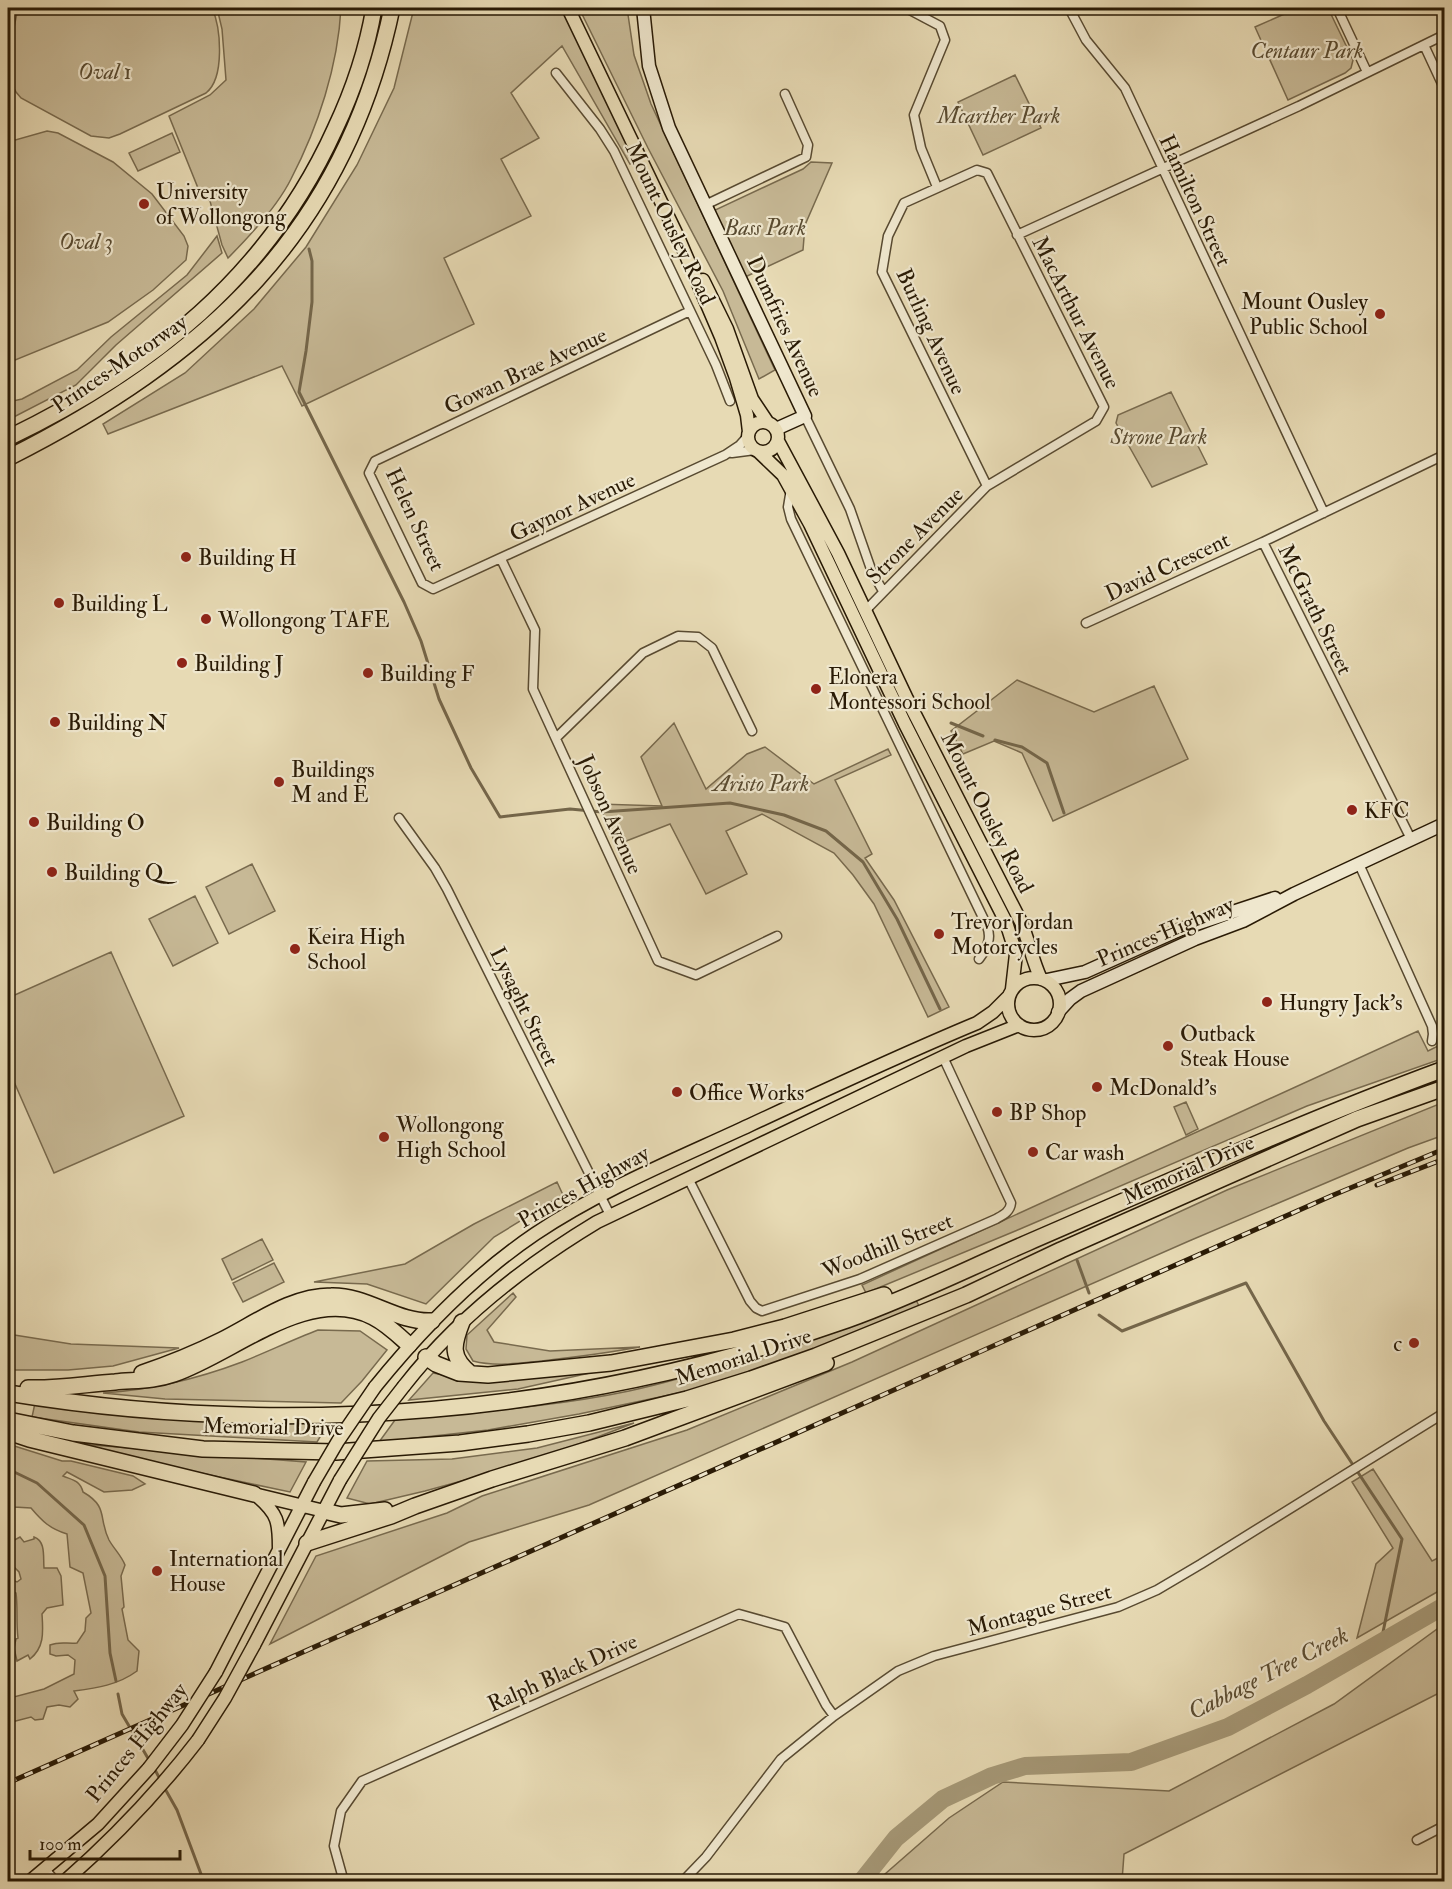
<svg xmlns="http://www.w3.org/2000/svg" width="1452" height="1889" font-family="'IM FELL Double Pica',serif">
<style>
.green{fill:#c7b996;stroke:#786a4e;stroke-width:1.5}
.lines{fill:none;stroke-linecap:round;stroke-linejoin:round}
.stream{stroke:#74664a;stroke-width:3}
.river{stroke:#a69978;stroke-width:18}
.street-casing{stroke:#584a31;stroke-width:11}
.secondary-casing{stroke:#291a05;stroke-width:15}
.primary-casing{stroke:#291a05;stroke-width:15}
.highway-casing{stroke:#291a05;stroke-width:18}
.street{stroke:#efe7ce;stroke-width:8}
.secondary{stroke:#efe7ce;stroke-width:12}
.primary{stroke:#e7dab4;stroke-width:12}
.highway{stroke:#e7dab4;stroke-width:15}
.rail-casing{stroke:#291a05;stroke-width:5}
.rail{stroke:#efe7ce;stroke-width:3;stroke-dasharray:9;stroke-linecap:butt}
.primary-bridge-casing{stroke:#291a05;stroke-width:15;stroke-linecap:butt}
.primary-bridge{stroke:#e7dab4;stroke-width:12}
.poi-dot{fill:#8f2418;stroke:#efe7ce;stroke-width:2}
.labels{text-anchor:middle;stroke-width:4.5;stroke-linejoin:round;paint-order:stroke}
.park-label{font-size:22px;font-style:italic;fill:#584a30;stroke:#efe7ce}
.poi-label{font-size:22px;fill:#291a05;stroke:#efe7ce;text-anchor:start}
.street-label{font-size:22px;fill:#291a05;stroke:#efe7ce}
.water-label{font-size:24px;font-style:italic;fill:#5b4d33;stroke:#efe7ce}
</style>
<rect width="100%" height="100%" fill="#e7dab4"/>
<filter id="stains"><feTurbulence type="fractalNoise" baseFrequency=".00333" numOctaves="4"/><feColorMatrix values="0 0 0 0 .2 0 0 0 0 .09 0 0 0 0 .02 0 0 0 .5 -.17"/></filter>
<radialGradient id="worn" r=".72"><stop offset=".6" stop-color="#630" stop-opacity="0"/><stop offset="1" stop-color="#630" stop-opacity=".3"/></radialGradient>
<path class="green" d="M18,8H212C221,28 225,78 206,93L120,134L109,138L91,136L21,98L16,92L9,80L8,67L11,42Z
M217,8H341C338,66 318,127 291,179C277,207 250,236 228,258L222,245L210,201L198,188L169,116L210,95L226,80L222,29Z
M414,8H563L636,161L630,164L562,46L511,93L539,138L501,159L531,216L444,258L474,324L302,406L282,366L108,434L103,424L185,373L254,309L306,247L357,165L394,88Z
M579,8H627L634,55L651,104L775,370L759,379L723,291L648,148Z
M1298,8H1328L1353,60L1351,68L1345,73L1288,100L1255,27Z
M1015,75L1041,128L983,155L958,102Z
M47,131L58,133L113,162L152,194L184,236L188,246L186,260L153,290L108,322L8,363V142Z
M172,133L180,152L138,171L129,153Z
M811,162L832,163L805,225L803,250L743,278L713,211L803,169Z
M217,236L222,253L116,345L76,385L8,420V402L22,399L77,370L111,337L187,275Z
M1171,392L1207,464L1152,487L1116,423L1118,415Z
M1017,680L1094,712L1154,686L1188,759L1053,821L1022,753L994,741L963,754L951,731Z
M674,723L706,789L747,754L765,747L814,784L888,749L891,755L835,780L872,854L865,858L894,900L949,1007L928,1017L874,904L853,875L834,853L762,814L726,831L747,874L706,894L670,824L616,845L599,804L662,806L641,757Z
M252,864L275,911L229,934L206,887Z
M195,896L218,943L173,966L149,919Z
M111,952L184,1116L54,1173L8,1068V998Z
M1418,1031L1428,1051L1444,1043V1058L1307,1106L1020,1229L866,1293L862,1285Z
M1186,1102L1198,1129L1186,1135L1174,1107Z
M1444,1102V1135L1408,1148L1189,1241L589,1505L469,1542L270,1644L316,1556L447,1513L482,1496L687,1430L852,1362L1227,1190Z
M557,1182L563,1195L494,1237L426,1304L367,1284L314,1282L405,1264L474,1224Z
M262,1239L273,1260L232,1280L222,1259Z
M274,1263L284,1282L243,1302L233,1283Z
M513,1293L516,1297L487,1330L494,1342L550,1351L640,1347C607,1353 575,1357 542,1361C519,1363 496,1367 473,1361L466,1349L467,1335Z
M915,1298L919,1306L787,1360L693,1390L579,1414L488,1430L379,1442L395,1420C473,1412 553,1407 629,1391C725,1370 822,1330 915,1298Z
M318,1330L360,1331L387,1350L362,1381L341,1403L165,1399L103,1393C150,1390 197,1379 242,1362C267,1352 292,1340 318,1330Z
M8,1334L71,1344L179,1348L113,1366L68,1370H8Z
M639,1362L518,1389L409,1400L433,1373L471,1380Z
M35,1403L186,1420L329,1422L317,1442L139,1432L32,1417Z
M634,1423L535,1461L425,1491L370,1504L347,1498L367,1461L452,1459L537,1448Z
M54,1442L306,1462L290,1492Z
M8,1444L62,1461H71L133,1476L145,1484L132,1490L104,1492L67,1472L63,1476C72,1480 80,1480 83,1492C109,1507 98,1518 109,1540C114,1549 121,1555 125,1565L121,1576L124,1607L122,1609L128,1640L139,1651L137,1671C118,1685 97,1688 74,1691L78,1699L70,1707L59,1705L47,1707L43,1719L35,1720L31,1717L8,1723V1688L14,1697L44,1689L74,1674L75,1660L68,1655L56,1656L50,1654V1645C60,1641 67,1644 77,1643L85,1631L86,1618L91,1613L83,1573L70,1567L67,1534C50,1529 42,1521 31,1508L14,1507V1487L8,1486Z
M1373,1469L1432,1561L1444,1555V1588L1357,1638L1376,1564L1393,1548L1352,1482Z
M20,1537L24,1542L34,1539V1537C46,1541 43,1557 44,1568H57L61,1576L63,1605L47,1608L42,1614C43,1631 45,1647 30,1659L28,1655L17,1661L14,1648L16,1639L18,1638C16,1622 18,1608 16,1593L11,1591L8,1594V1578L17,1582L21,1579L19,1572L8,1561V1541L9,1543Z
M1444,1624L1443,1691L1124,1854L1122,1881H877L949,1818L1003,1782L1169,1791L1334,1704Z"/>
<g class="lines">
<path class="stream" d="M309,249L312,261V302L306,351L299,392L404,602L421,641L439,699L471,768L500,817L570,809L602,812L730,803L784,815L826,831L863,862L897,919L940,1009
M951,723L983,736
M995,740L1022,747L1047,763L1064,813
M1077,1260L1089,1293
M1099,1315L1122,1331L1246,1283L1324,1421L1402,1539L1381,1642
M8,1469L37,1483L84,1525L105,1576L110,1653L116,1681
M118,1694L122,1714L149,1760
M154,1768L161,1781
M164,1787L177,1810L204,1882"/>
<path class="river" d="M861,1882L896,1838L943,1799L992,1776L1025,1766L1131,1762L1228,1727L1307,1685L1444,1606"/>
<g class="street-casing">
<path id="street" d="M906,8L940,26L945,40L914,115L921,148L937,187
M1069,8L1086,40L1125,88L1324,513
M1337,8L1367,72
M1424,45L1444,88
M556,73L600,129L614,151L716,365L730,401
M705,205L806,157L808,145L785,94
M1017,235L1299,106L1444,35
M690,311L375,461L369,473L422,583L433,589L725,455L740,445L748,436
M805,416L850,509L872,572L883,591
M732,453L755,450
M791,489L788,507L791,519L987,926C992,939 987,948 979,959
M501,559L535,630L533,689L658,961L696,975L777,936
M866,610L987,486L1096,421L1104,407L987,173L977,170L904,203L888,236L882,272L987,486
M1086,623L1263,542
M556,738L643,653L678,636L698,637L712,648L752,731
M399,818L435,868L447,889L610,1215
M1411,839L1263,542L1444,455
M1359,864L1432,1026L1433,1034L1432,1041
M688,1178L750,1301L756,1308L762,1311L860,1279L996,1219C1003,1215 1010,1212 1011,1203L943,1057
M1417,1840L1444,1826
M45,1869L56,1882
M344,1882L334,1846L341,1811L362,1781L739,1614L785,1627L826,1705L834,1716
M682,1882L706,1857L781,1759L834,1716L898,1671L934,1656L1118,1607L1157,1590L1201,1564L1444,1413"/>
</g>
<g class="secondary-casing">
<path id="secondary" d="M643,8L649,66L669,128L805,416L776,429
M1047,980L1085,972L1181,929L1275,898
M1058,1012L1070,999L1081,991L1195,939L1243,921L1294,894L1444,824"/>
</g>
<g class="primary-casing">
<path id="primary" d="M568,8L678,237L721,337L736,378L747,415L749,432
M703,280L727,329L752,399L768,423
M748 437a15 15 0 1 1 30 0a15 15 0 1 1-30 0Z
M778,441L838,553L907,699L1021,922C1029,941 1032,960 1041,979
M759,452L783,475L810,524L905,724L1006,922L1016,954L1012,989
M1008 1004a26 26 0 1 1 52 0a26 26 0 1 1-52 0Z
M404,1386C457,1318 524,1266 597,1222L966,1046L1019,1025
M375,1387C422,1329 473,1276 535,1234C602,1189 677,1159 750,1125C825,1090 900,1055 977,1023L993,1012L1008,997
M254,1494L324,1511
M257,1496C278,1514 279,1522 279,1548
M254,1645L340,1480
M216,1672L314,1482
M29,1882L98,1824L149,1768
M64,1882C114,1838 158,1792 198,1740"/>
</g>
<g class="highway-casing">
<path id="highway" d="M8,438C151,369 268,277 335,129C353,91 367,49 374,8
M8,458C206,358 345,233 392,8
M462,1322C453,1345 450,1357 471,1374
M426,1357L436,1364L459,1373L488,1375L611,1363L734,1340L785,1327L884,1295
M142,1373C169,1364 196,1353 222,1340C256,1323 291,1296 331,1296C367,1295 397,1323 432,1321
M28,1388C58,1389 86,1384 115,1382C136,1380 154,1381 174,1374C235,1353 308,1284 373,1317C387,1324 398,1335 409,1345
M8,1393C288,1439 579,1415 847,1320C909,1298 967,1269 1027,1243C1166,1183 1303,1121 1444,1069
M8,1420L73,1433L203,1449L336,1452L460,1443L528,1434L589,1423L687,1399L751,1379L816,1356L966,1295L1061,1250L1357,1119L1444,1088
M8,1432L29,1439L254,1494
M324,1511L341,1515L385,1510
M307,1543L391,1516L415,1506L492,1479L625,1438L826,1363"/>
</g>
<use href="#street" class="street"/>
<use href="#secondary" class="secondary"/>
<use href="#primary" class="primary"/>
<use href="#highway" class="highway"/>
<g class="rail-casing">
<path id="rail" d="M1377,1185L1444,1159
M8,1783L1331,1196L1444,1149"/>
</g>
<use href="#rail" class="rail"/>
<g class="primary-bridge-casing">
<path id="primary-bridge" d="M340,1480L379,1418L404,1386
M314,1482L338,1441L375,1387
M198,1740L225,1698L254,1645
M149,1768L182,1725L216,1672"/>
</g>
<use href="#primary-bridge" class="primary-bridge"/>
</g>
<g class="poi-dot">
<circle cx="144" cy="204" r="6"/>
<circle cx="1380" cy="314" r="6"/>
<circle cx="186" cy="557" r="6"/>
<circle cx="59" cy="603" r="6"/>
<circle cx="206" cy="619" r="6"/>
<circle cx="182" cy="663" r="6"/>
<circle cx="368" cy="673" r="6"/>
<circle cx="816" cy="689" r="6"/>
<circle cx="55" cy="722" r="6"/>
<circle cx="279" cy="782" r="6"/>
<circle cx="1352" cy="810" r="6"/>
<circle cx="34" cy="822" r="6"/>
<circle cx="52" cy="872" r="6"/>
<circle cx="939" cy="934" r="6"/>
<circle cx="295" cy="949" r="6"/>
<circle cx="1267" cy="1002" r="6"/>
<circle cx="1168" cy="1046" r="6"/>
<circle cx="1097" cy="1087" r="6"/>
<circle cx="677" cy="1092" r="6"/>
<circle cx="997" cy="1112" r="6"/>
<circle cx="384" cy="1137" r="6"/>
<circle cx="1033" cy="1152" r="6"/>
<circle cx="1414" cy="1343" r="6"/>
<circle cx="157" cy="1571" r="6"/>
</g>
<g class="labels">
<g class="park-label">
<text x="1307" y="58">Centaur Park</text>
<text x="105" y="79">Oval 1</text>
<text x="999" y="123">Mcarther Park</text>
<text x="765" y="235">Bass Park</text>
<text x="86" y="249">Oval 3</text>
<text x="1159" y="444">Strone Park</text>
<text x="761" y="791">Aristo Park</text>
</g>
<g class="poi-label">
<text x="156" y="199">University<tspan x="156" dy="25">of Wollongong</tspan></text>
<text x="1368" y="309" text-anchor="end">Mount Ousley<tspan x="1368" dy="25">Public School</tspan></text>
<text x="198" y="565">Building H</text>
<text x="71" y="611">Building L</text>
<text x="218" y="627">Wollongong TAFE</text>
<text x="194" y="671">Building J</text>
<text x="380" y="681">Building F</text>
<text x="828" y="684">Elonera<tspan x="828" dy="25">Montessori School</tspan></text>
<text x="67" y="730">Building N</text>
<text x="291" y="777">Buildings<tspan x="291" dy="25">M and E</tspan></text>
<text x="1364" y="818">KFC</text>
<text x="46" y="830">Building O</text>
<text x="64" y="880">Building Q</text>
<text x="951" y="929">Trevor Jordan<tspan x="951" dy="25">Motorcycles</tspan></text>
<text x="307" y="944">Keira High<tspan x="307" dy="25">School</tspan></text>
<text x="1279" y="1010">Hungry Jack's</text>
<text x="1180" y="1041">Outback<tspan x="1180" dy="25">Steak House</tspan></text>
<text x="1109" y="1095">McDonald's</text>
<text x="689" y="1100">Office Works</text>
<text x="1009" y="1120">BP Shop</text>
<text x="396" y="1132">Wollongong<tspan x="396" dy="25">High School</tspan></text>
<text x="1045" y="1160">Car wash</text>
<text x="1402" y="1351" text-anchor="end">c</text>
<text x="169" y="1566">International<tspan x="169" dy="25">House</tspan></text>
</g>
<g class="street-label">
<text transform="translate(1196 200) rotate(65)" y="8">Hamilton Street</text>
<text transform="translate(671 223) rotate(64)" y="8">Mount Ousley Road</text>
<text transform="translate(1077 312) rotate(63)" y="8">MacArthur Avenue</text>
<text transform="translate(786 326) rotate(65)" y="8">Dumfries Avenue</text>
<text transform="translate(932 331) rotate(65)" y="8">Burling Avenue</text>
<text transform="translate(119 363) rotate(-34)" y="8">Princes Motorway</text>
<text transform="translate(525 370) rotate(-25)" y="8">Gowan Brae Avenue</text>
<text transform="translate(572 506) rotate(-25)" y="8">Gaynor Avenue</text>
<text transform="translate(416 519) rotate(65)" y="8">Helen Street</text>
<text transform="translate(914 535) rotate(-45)" y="8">Strone Avenue</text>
<text transform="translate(1167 566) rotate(-25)" y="8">David Crescent</text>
<text transform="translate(1316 609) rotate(64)" y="8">McGrath Street</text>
<text transform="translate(988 812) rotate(63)" y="8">Mount Ousley Road</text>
<text transform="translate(611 814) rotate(66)" y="8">Jobson Avenue</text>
<text transform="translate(1165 931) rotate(-23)" y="8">Princes Highway</text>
<text transform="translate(525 1006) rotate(64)" y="8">Lysaght Street</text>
<text transform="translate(1188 1169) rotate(-24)" y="8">Memorial Drive</text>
<text transform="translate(583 1186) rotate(-29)" y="8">Princes Highway</text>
<text transform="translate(887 1245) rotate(-22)" y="8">Woodhill Street</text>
<text transform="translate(743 1356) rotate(-18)" y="8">Memorial Drive</text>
<text transform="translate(273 1426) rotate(1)" y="8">Memorial Drive</text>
<text transform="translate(1039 1609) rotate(-15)" y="8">Montague Street</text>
<text transform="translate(562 1672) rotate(-24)" y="8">Ralph Black Drive</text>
<text transform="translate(136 1742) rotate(-51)" y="8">Princes Highway</text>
</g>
<g class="water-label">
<text transform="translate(1268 1673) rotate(-27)" y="8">Cabbage Tree Creek</text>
</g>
</g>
<rect width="1452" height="1889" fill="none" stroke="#e7dab4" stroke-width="30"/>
<rect x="9" y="9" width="1434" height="1871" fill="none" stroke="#291a05" stroke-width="3"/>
<rect x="15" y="15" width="1422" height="1859" fill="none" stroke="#291a05" stroke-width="1.5"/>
<path d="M30 1850v9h150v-9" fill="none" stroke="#291a05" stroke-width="3"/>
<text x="39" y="1850" font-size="18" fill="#291a05" stroke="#efe7ce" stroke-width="4.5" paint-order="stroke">100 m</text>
<rect width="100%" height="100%" filter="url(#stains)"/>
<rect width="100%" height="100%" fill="url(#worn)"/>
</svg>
